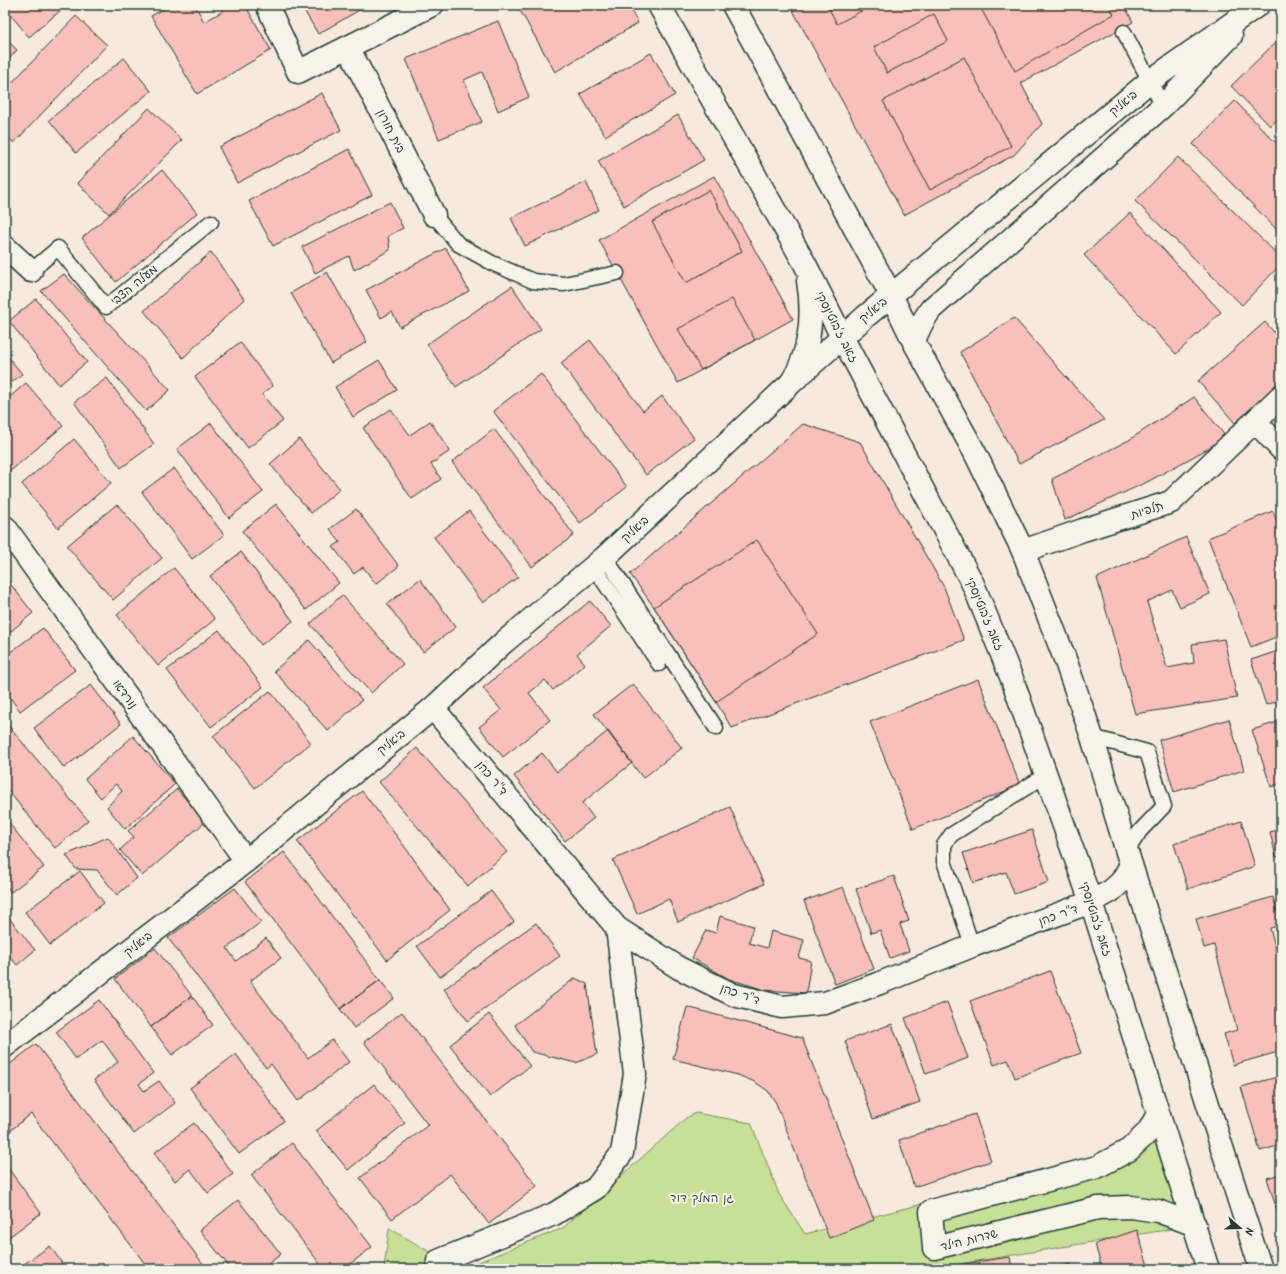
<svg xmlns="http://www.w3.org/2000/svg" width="1286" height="1274" font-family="Kalam,'Playpen Sans Hebrew',sans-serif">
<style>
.green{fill:#c7e096;stroke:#738e65}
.building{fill:#fbbfb9;stroke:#1f3d34}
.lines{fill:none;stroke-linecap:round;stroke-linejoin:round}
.lane-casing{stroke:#1f3d34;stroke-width:17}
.street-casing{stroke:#1f3d34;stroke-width:25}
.secondary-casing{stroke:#1f3d34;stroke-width:25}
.primary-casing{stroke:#1f3d34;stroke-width:25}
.lane{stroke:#f7f3e8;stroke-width:14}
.street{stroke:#f7f3e8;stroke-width:22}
.secondary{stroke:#f7f3e8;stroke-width:22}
.primary{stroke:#f7f3e8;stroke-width:22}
.labels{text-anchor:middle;stroke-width:4;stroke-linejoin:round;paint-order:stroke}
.street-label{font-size:12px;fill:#1f3d34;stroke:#f7f3e8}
.park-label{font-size:12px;fill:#385543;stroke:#f7f3e8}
</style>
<rect width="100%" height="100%" fill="#f8e9df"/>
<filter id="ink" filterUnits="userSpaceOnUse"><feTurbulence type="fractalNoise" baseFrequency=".025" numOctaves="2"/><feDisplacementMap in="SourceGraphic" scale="8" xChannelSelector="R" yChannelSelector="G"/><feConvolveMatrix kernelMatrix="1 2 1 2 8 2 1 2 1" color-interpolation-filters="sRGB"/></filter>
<g filter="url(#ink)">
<path class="green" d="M696,1113L751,1123L779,1194L805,1234L1156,1144L1184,1227L928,1269H461L563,1228L686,1118Z
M389,1228L459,1269H384Z"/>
<path class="building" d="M5,5H57L61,10L29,37L9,13L5,16Z
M171,5H195L204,22L223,11L220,5H245L271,50L197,94L151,16Z
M301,5H368L318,34Z
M517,5H628L638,23L555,72Z
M790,5H1124L1133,22L1021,83L1042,124L1014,155L904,215Z
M827,5H866L867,8L837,24Z
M979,5H1108L1114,14L1015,71Z
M934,14L948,41L887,73L874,47Z
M76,16L107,45L14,143L5,134V90Z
M498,21L529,97L498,111L482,72L464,80L482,122L439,139L406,59Z
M1281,37V116L1270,126L1231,86Z
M5,38L17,50L5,63Z
M651,53L675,95L605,136L580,94Z
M964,57L1011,146L930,190L883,101Z
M124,58L151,91L76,153L49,120Z
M322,93L341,130L237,183L219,147Z
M1235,101L1281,148V234L1193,144Z
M149,108L182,140L109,214L77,183Z
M678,115L704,160L624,206L598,161Z
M349,149L372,195L273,246L249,201Z
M1178,157L1281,258V264L1242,305L1135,201Z
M162,170L197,213L116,282L82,238Z
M714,176L793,319L678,383L599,240Z
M586,182L599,210L525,246L511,218Z
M709,190L742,251L686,283L652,222Z
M390,202L403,228L388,236L390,250L354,270L349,256L315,273L302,247Z
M1130,213L1221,312L1176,354L1084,255Z
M446,248L469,291L400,327L392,312L381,318L366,290Z
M211,252L244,299L183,358L144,311Z
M327,272L367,342L331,363L291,293Z
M64,274L170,390L146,411L41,291Z
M512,286L541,329L456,387L427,344Z
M36,299L87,362L59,385L9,321Z
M732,299L755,340L701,370L678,329Z
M1014,318L1104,420L1019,464L960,352Z
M1265,322L1281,340V382L1235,423L1198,381Z
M590,340L643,411L662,396L694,438L646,475L561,363Z
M240,342L273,386L262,394L283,421L248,448L195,377Z
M5,353L22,374L5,388Z
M379,360L397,390L353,417L335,387Z
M541,374L627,487L580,523L493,411Z
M107,378L154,444L121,468L74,402Z
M26,383L63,426L7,474L5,472V401Z
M1194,397L1227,438L1149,481L1065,520L1052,479L1129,440Z
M391,409L410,435L430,421L450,451L431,464L441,479L412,499L363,428Z
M211,423L263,492L229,518L177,449Z
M803,424L860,442L944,587L964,640L732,728L716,702L654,607L630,574Z
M494,429L574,535L532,567L452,462Z
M74,439L111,483L58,528L22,484Z
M299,439L340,489L311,513L270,464Z
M174,468L224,535L192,559L142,492Z
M117,504L162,558L113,600L67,546Z
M276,504L339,583L306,610L242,531Z
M356,509L399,566L376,584L363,567L354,574L333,547L340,542L330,529Z
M469,511L518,577L483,603L434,537Z
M1273,511L1281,531V635L1251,647L1208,538Z
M1186,537L1210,594L1180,607L1172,590L1147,602L1167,668L1194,663L1192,644L1224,639L1237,698L1135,714L1097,578Z
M757,540L818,634L716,702L654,607Z
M241,552L293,621L261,645L210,576Z
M174,568L215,619L158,666L117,615Z
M5,577L33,613L5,636Z
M420,579L456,627L423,652L387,604Z
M342,595L403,664L371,693L310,624Z
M590,601L611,626L577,654L585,664L553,690L545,680L529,693L550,720L503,757L479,727L501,710L483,688Z
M43,628L75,670L20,711L5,691V656Z
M219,630L263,687L211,727L167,670Z
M309,640L362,700L328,731L274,671Z
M1281,650V700L1266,705L1251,660Z
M978,679L1020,785L913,829L870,722Z
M633,684L682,748L643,778L594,714Z
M91,685L121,724L64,768L34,728Z
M270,691L311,743L255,788L213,736Z
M1229,719L1244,770L1174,792L1159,740Z
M1281,721V783L1271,787L1252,730Z
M6,723L88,820L55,848L5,787V724Z
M608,731L632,763L582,803L594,818L565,841L514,776L542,753L557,772Z
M133,736L175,784L125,829L107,807L122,791L116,784L101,798L85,779Z
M417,748L507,852L468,886L379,782Z
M177,789L205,822L142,876L120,850L134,837L128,831Z
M362,791L408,851L450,910L387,960L297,841Z
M730,807L764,884L678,922L669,899L637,914L613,860Z
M5,818L44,867L11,892L5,884Z
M1241,821L1255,866L1188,889L1174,844Z
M1281,829V856L1276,857L1270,832Z
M1032,830L1049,882L1014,894L1006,872L973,883L963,853Z
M108,837L137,878L117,895L97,870L76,869L66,855Z
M284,852L380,980L340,1009L245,882Z
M80,871L104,903L50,945L25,912Z
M894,876L909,921L900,924L909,951L890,958L880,930L871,933L856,889Z
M843,887L874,969L835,984L804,901Z
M235,888L261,922L227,948L236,961L266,938L281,958L250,981L308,1058L332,1040L349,1062L298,1101L271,1064L266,1068L168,938Z
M491,891L514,922L440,977L417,946Z
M1273,897L1281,925L1270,928L1281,968V1051L1233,1065L1224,1034L1237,1030L1214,945L1204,948L1196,919Z
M5,913L35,950L17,965L5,951Z
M720,916L753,926L749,943L767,948L771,931L804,940L799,958L811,961L806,993L765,990L729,979L692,958L706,930L716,933Z
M536,923L560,956L468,1021L444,989Z
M155,948L192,996L151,1027L115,979Z
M5,968L11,976L5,981Z
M1050,971L1081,1053L1015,1078L1008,1060L994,1065L970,1001Z
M575,978L587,984L597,1054L576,1063L532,1052L515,1025Z
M380,980L394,998L354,1028L340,1009Z
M192,996L213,1025L172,1055L151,1027Z
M99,1000L153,1073L139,1084L144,1091L159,1081L175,1103L134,1134L94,1080L118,1062L102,1040L76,1059L56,1032Z
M947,1002L968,1058L926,1074L905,1018Z
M687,1007L802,1038L874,1220L829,1238L776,1103L768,1091L755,1082L738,1075L673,1059Z
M402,1012L537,1186L489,1224L450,1174L392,1219L360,1178L428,1125L364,1042Z
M489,1014L530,1066L490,1097L450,1045Z
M892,1024L920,1102L873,1119L845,1041Z
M36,1044L207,1269H149L31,1114L6,1134L5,1068Z
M236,1054L284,1121L239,1154L190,1088Z
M1281,1076V1145L1260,1151L1241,1087Z
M374,1084L405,1123L348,1170L316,1131Z
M975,1114L991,1161L914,1187L899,1140Z
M194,1123L233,1174L208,1193L190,1169L175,1181L154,1153Z
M292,1143L372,1247L344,1269H324L251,1175Z
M5,1164L41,1213L5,1240Z
M1281,1174V1223L1267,1178Z
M238,1200L281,1254L262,1269H231L200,1230Z
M1137,1230L1149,1269H1102L1095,1244Z
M50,1246L66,1269H17Z
M1010,1257L1012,1269H964L963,1264Z
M1071,1264L1072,1269H1048Z"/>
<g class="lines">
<g class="lane-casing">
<path id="lane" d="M1124,32L1163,106
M434,215L458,244L492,263L533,281L564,284L617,273
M31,271L58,248L106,307L211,222
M605,557L716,728
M594,567L659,664
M1092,737L1147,752L1164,806L1140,831L1127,851
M972,946L944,861V845L951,835L1046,775"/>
</g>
<g class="street-casing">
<path id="street" d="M267,5L298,72L432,5
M348,47L434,215
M5,247L31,271
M1255,421L1281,449
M5,527L246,861
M1023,551L1083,530L1171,502L1281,396
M433,708L617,928L679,968L734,995L782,1007L825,1003L880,983L972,946L1091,902L1111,891L1121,882L1131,865
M1158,1114L1148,1132L1129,1150L1097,1167L931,1211L934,1248L1098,1208L1131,1207L1158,1211L1195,1225
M438,1261L554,1214L596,1188L622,1153L635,1074L617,928"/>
</g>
<g class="secondary-casing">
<path id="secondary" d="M914,342C918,329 923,320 931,309L1163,106L1231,36
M5,1046L246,861L433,708L503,643L605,557L791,383L865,317L1150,81L1258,5"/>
</g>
<g class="primary-casing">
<path id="primary" d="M659,5L805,264L842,337L973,584L1012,679L1091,902L1208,1269
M733,5L891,295L914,342L975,453L1023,551L1065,659L1092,737L1131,865L1261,1269
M791,383C810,354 814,316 808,281"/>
</g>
<use href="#lane" class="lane"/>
<use href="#street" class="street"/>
<use href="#secondary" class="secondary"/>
<use href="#primary" class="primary"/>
</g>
</g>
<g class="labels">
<g class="street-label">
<text transform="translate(1123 103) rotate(-40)" y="4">ביאליק</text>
<text transform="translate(391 131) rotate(63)" y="4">בית חורון</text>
<text transform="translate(134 285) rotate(-39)" y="4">מעלה הצבי</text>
<text transform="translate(873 310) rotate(-40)" y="4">ביאליק</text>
<text transform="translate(837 327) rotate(63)" y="4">זאב ז'בוטינסקי</text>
<text transform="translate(1147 510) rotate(-18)" y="4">תלפיות</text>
<text transform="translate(635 529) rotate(-43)" y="4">ביאליק</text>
<text transform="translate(985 614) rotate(67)" y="4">זאב ז'בוטינסקי</text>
<text transform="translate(125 694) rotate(54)" y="4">נורדאו</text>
<text transform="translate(391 742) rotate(-39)" y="4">ביאליק</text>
<text transform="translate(492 778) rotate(50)" y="4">ד"ר כהן</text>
<text transform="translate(1058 915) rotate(-20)" y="4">ד"ר כהן</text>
<text transform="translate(1096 919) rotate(72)" y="4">זאב ז'בוטינסקי</text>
<text transform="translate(138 944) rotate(-38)" y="4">ביאליק</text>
<text transform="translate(740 994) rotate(19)" y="4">ד"ר כהן</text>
<text transform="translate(969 1240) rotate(-14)" y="4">שדרות הילד</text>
</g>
<g class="park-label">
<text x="702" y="1202">גן המלך דוד</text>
</g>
</g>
<rect width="1286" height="1274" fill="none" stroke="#f7f3e8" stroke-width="20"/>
<rect x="10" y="10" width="1266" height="1254" fill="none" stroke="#1f3d34" stroke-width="1.5" filter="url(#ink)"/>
<g transform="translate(1240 1228) rotate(110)" stroke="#f7f3e8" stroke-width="3" paint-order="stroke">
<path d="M0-3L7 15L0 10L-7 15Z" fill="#1f3d34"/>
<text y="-6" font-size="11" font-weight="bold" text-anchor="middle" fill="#1f3d34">N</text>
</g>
</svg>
